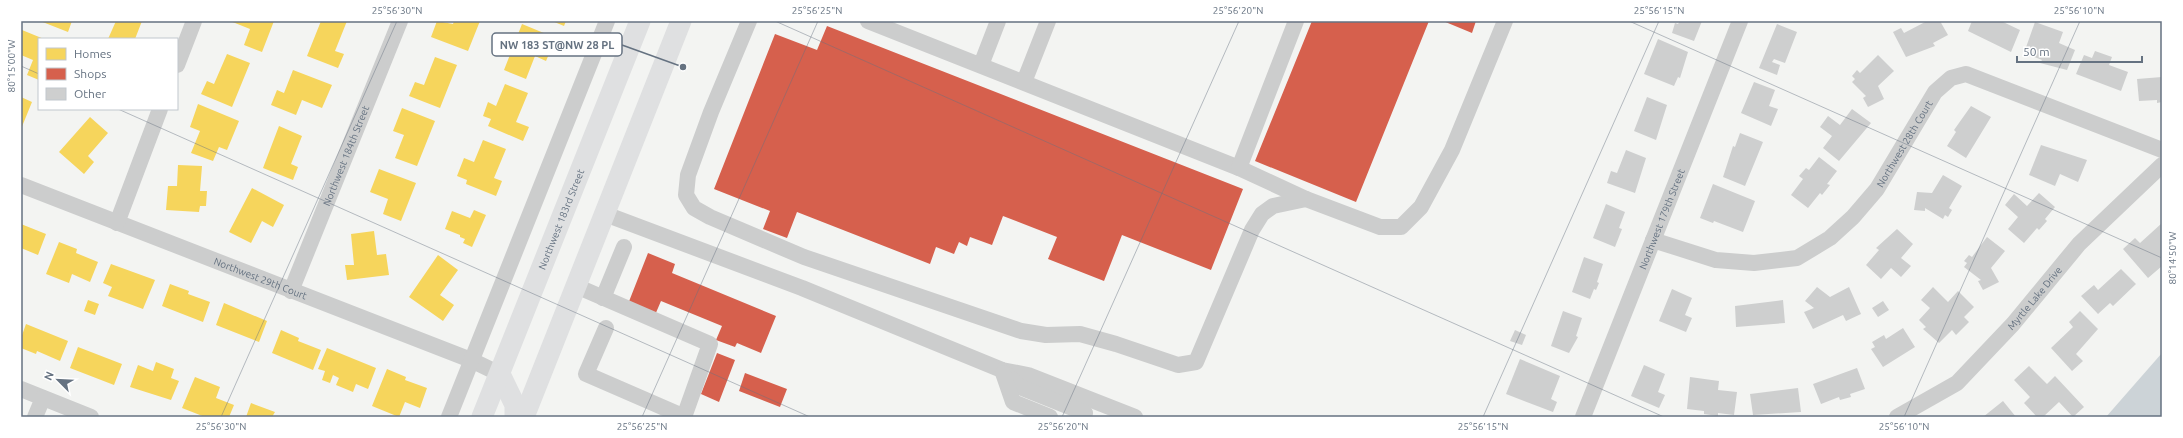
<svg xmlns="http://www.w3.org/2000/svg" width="2183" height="438" font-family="Ubuntu,sans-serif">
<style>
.water{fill:#ccd3d7}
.homes{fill:#f6d55c}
.shops{fill:#d6604d}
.building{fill:#cecfcf}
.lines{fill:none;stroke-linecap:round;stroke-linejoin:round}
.minor{stroke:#cccdcd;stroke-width:16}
.major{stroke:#dfe0e1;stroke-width:21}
.ticks{fill:none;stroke:#657281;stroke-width:1;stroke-opacity:0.45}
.labels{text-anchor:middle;stroke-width:4;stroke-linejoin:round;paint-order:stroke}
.street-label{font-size:10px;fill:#657281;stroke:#fff}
.leader{fill:none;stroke:#657281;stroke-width:1.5}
.callout-dot{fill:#657281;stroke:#fff;stroke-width:1.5}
.callout{fill:#fff;stroke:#657281;stroke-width:1.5}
.callout-label{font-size:11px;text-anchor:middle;font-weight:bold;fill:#657281}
.neatline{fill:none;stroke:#657281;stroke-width:1.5}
.ticks-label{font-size:10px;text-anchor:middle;fill:#657281}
</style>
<rect width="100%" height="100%" fill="#f3f4f2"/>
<path class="water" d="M2162,353V417H2106Z"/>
<path class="homes" d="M40,21H72L68,32Z
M116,21H142L135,39H108Z
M230,21H274L262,52L244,45L250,29Z
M321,21H347L335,51L344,54L338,68L307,56Z
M437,21L453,24L454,21H480L468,51L431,37Z
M552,21H566L564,26Z
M522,24L556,38L546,61L535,56L526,79L504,70Z
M22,30L44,39H39V80L27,75L33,60L21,55Z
M227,54L250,63L232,107L201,94L207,81L214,84Z
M435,57L457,65L440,108L409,96L415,82L424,85Z
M293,70L332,85L322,108L302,100L296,115L271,105L277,90L284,93Z
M505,84L528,93L516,122L529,127L523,141L488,126L491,119L483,116L488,102L496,106Z
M21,97L32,102L21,129Z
M198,104L239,121L227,150L219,147L213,161L191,153L200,131L190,127Z
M402,108L435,121L417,166L395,158L404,135L393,131Z
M90,117L108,133L88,156L94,162L84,174L59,152Z
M279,126L302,136L291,164L298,167L293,180L263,168Z
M483,140L506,149L494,178L502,181L496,196L466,184L467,180L457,176L464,158L474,162Z
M178,165L202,166L200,191H207L206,206H200L199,212L166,210L168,186H177Z
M379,169L416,183L401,221L383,214L388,199L370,192Z
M252,188L284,205L273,227L262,221L251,243L229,232Z
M474,210L486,215L472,247L463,243L465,239L460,237V235L445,229L452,211L470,218Z
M21,224L46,234L38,255L21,248Z
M374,231L377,255L386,254L389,275L347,280L345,265H354L351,234Z
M59,242L77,249L76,253L98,262L90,282L72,274L69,283L46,274Z
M438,255L458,270L440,295L454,305L443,321L409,297Z
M111,264L155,280L143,309L108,296L112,287L103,283Z
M170,284L189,291L188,294L210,302L203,322L162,306Z
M88,300L99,304L95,315L84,311Z
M224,303L267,321L259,342L216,325Z
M26,324L68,341L60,361L37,351L36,354L21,348V338Z
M281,330L299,338L298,341L321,350L313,370L272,353Z
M78,347L122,364L114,385L70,368Z
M327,348L376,368L368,389L356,384L353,392L336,385L339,378L333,375L330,383L322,380L325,371L318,369Z
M156,362L174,369L171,378L179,381L171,400L130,387L138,365L153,371Z
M387,369L406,377L405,380L427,388L420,408L405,402L399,417L372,406Z
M195,377L220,387L216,398L234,405L229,417H205L182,408Z
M251,403L275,412L272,417H246Z"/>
<path class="shops" d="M1312,21H1429L1356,202L1255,161Z
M1443,21H1476L1472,33Z
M827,26L1243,189L1211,270L1122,235L1104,281L1048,259L1057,237L1003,216L992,245L970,237L967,246L959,242L954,254L936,247L930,264L797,212L787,238L763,229L770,211L714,189L775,34L817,50Z
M648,253L675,264L672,273L776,316L761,353L737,343L735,347L716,340L722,326L661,301L655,315L628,304Z
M717,353L735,360L719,402L701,394Z
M745,373L787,389L780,407L739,391Z"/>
<path class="building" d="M1680,21H1702L1694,41L1672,33L1675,23L1678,24Z
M1927,21H1940L1948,35L1933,43L1935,46L1906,57L1893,32L1901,28L1904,33Z
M1972,21H2001L2020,30L2011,52L1968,31Z
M2035,22L2063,32L2059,43L2075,50L2067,70L2040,63L2042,60L2024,53Z
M1777,24L1797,32L1785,63L1774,59L1772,62L1780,65L1777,75L1759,68Z
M1658,39L1688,52L1680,78L1678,77L1674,86L1644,74Z
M2095,51L2112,57L2109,65L2128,72L2121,91L2076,74L2084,55L2092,58Z
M1878,55L1894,71L1878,86L1884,99L1868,107L1863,98L1866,96L1852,82L1855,79L1852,76L1857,70L1860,73Z
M2162,77V102L2157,103V100L2139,101L2137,79Z
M1754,82L1775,90L1769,106L1778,109L1771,126L1741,113Z
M1647,97L1667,105L1656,140L1634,131Z
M1971,106L1991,117L1966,158L1947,146L1956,132L1954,130Z
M1852,109L1871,123L1839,161L1823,148L1832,136L1820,127L1828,116L1840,125Z
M1740,133L1763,142L1745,186L1723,177L1733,146L1735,147Z
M2041,145L2087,160L2078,182L2060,174L2055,186L2029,175Z
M1626,150L1646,158L1635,193L1607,183L1611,171L1617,173Z
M1819,157L1837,171L1827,184L1830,185L1822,195L1820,193L1808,208L1791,195L1803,179L1799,176L1806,168L1809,170Z
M1943,175L1962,186L1949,208L1952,210L1948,217L1945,215L1943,219L1925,208V211L1914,210L1917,192L1932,193Z
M1713,184L1755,201L1743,232L1714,221L1713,223L1700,218Z
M2039,193L2055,207L2045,219L2047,221L2039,230L2037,228L2024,243L2008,229L2018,217L2005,205L2014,194L2027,206Z
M1606,204L1625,212L1619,228L1622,229L1615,247L1593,238Z
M2162,223V266L2148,278L2123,249L2135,238L2140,243Z
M1897,229L1913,244L1901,258L1911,266L1901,277L1891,268L1881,279L1866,265L1879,250L1876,248Z
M1987,237L2005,251L1991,268L1999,282L1983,290L1978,281L1981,280L1964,267L1967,263L1964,261L1969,255L1972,257Z
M1584,257L1603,264L1597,282L1599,283L1596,290L1594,289L1590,299L1572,292Z
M2121,269L2136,284L2113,306L2110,303L2098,314L2081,296L2094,285L2098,290Z
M1817,287L1830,297L1849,287L1861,314L1846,321L1843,315L1813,329L1804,312L1814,308L1805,301Z
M1933,287L1948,302L1958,291L1974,307L1964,317L1969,322L1956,335L1952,330L1939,343L1923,329L1926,327L1919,320L1930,308L1921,300Z
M1672,289L1692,298L1685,315L1692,318L1686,332L1659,321Z
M1783,300L1785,323L1736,327L1735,306Z
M1883,301L1889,310L1878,317L1872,308Z
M1563,311L1582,318L1576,336L1578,337L1569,353L1551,346Z
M2080,311L2098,329L2076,354L2083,361L2072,371L2051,348L2073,327L2069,322Z
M1903,328L1915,347L1883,367L1871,349L1875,347L1872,342L1884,335L1886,339Z
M1515,330L1526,335L1522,345L1510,341Z
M1520,359L1560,376L1551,399L1557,402L1553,412L1506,394Z
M1644,365L1665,374L1658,392L1665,395L1659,408L1631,396Z
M2029,366L2047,384L2055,376L2084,407L2073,417L2059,402L2043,417H2037L2024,403L2030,397L2014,380Z
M1857,368L1865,389L1850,394L1851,397L1840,400L1839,397L1821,404L1813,384Z
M1690,377L1719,381L1718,390L1737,392L1734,415L1718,413V416L1704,414V411L1687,409Z
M1798,388L1801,412L1753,415L1750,394Z
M2003,401L2016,417H1983Z"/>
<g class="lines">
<g class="minor">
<path d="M749,21L711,112L688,175L686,195L694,208L710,217L804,257L1021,331L1046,335L1080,334L1116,344L1178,365L1196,362L1252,230L1262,214L1273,206L1306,199L1380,227H1401L1421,207L1452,150L1505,21"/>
<path d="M868,21L1239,168L1306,199"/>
<path d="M177,65L194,21"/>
<path d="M981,65L998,21"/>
<path d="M1024,82L1048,21"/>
<path d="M1239,168L1296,21"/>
<path id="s1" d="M21,185L471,360L500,374"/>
<path d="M605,214L802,288L1002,370L1028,375L1135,417"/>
<path d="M117,223L160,109"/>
<path id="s2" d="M1653,240L1716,260L1754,263L1797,258L1830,238L1853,217L1877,189L1935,92L1951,78L1966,74L2162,150"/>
<path d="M576,286L710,344L684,417"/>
<path id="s3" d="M291,291L400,21"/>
<path d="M603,298L624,247"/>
<path d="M606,328L586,374L685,417"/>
<path d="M1002,370L1020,387L1085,413"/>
<path d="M1003,373L1013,402L1050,417"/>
<path d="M21,389L91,417"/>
<path d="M35,417L43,398"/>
<path d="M449,417L607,21"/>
<path id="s4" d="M1583,417L1740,21"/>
<path id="s5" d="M1897,417L1957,383L2013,324L2079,244L2162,165"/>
</g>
<g class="major">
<path d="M500,374L515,405V417"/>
<path id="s6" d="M482,417L640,21"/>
<path d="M524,417L681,21"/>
</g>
</g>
<path class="ticks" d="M775,21L1664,417M1629,21L2162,258M21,66L39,74M118,109L810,417M221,417L397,21M642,417L818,21M1062,417L1239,21M1483,417L1659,21M1904,417L2080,21"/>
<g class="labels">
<g class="street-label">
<text dy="4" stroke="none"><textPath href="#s2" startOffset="307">Northwest 28th Court</textPath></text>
<text dy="4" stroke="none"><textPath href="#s3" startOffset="146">Northwest 184th Street</textPath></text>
<text dy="4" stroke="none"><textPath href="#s6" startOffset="213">Northwest 183rd Street</textPath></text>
<text dy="4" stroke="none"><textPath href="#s4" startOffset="213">Northwest 179th Street</textPath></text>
<text dy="4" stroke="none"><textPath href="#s1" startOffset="257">Northwest 29th Court</textPath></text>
<text dy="4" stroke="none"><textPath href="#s5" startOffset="184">Myrtle Lake Drive</textPath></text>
</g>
</g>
<path class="leader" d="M683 67L622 45"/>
<circle class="callout-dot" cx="683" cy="67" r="4"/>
<rect class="callout" x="492" y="33" width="130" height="23" rx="4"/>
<g class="callout-label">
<text x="557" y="49">NW 183 ST@NW 28 PL</text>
</g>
<rect width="2183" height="438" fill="none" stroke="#ffffff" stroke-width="44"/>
<rect x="38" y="38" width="140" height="72" fill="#ffffff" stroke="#c1c7cd"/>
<rect x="46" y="48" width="20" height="12" fill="#f6d55c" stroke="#c1c7cd"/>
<text x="74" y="58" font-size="12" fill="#657281">Homes</text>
<rect x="46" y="68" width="20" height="12" fill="#d6604d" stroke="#c1c7cd"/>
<text x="74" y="78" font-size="12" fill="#657281">Shops</text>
<rect x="46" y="88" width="20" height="12" fill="#cecfcf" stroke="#c1c7cd"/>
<text x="74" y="98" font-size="12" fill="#657281">Other</text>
<g transform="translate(58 380) rotate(294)" stroke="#ffffff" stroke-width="3" paint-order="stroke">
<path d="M0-3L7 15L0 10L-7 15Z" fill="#657281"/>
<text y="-6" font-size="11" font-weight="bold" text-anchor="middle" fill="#657281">N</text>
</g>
<path d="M2017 56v6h125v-6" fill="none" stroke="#657281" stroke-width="2"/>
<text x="2023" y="56" font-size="12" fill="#657281" stroke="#ffffff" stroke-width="3" paint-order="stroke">50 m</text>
<rect x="22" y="22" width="2139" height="394" class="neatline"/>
<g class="ticks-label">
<text x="397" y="14">25°56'30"N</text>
<text x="817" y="14">25°56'25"N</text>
<text x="1238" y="14">25°56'20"N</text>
<text x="1659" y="14">25°56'15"N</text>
<text x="2079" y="14">25°56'10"N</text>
<text transform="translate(11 66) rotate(-90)" y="4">80°15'00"W</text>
<text transform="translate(2172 258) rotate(-90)" y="4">80°14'50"W</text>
<text x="221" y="430">25°56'30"N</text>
<text x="642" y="430">25°56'25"N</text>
<text x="1063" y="430">25°56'20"N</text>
<text x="1483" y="430">25°56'15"N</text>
<text x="1904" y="430">25°56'10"N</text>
</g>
</svg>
